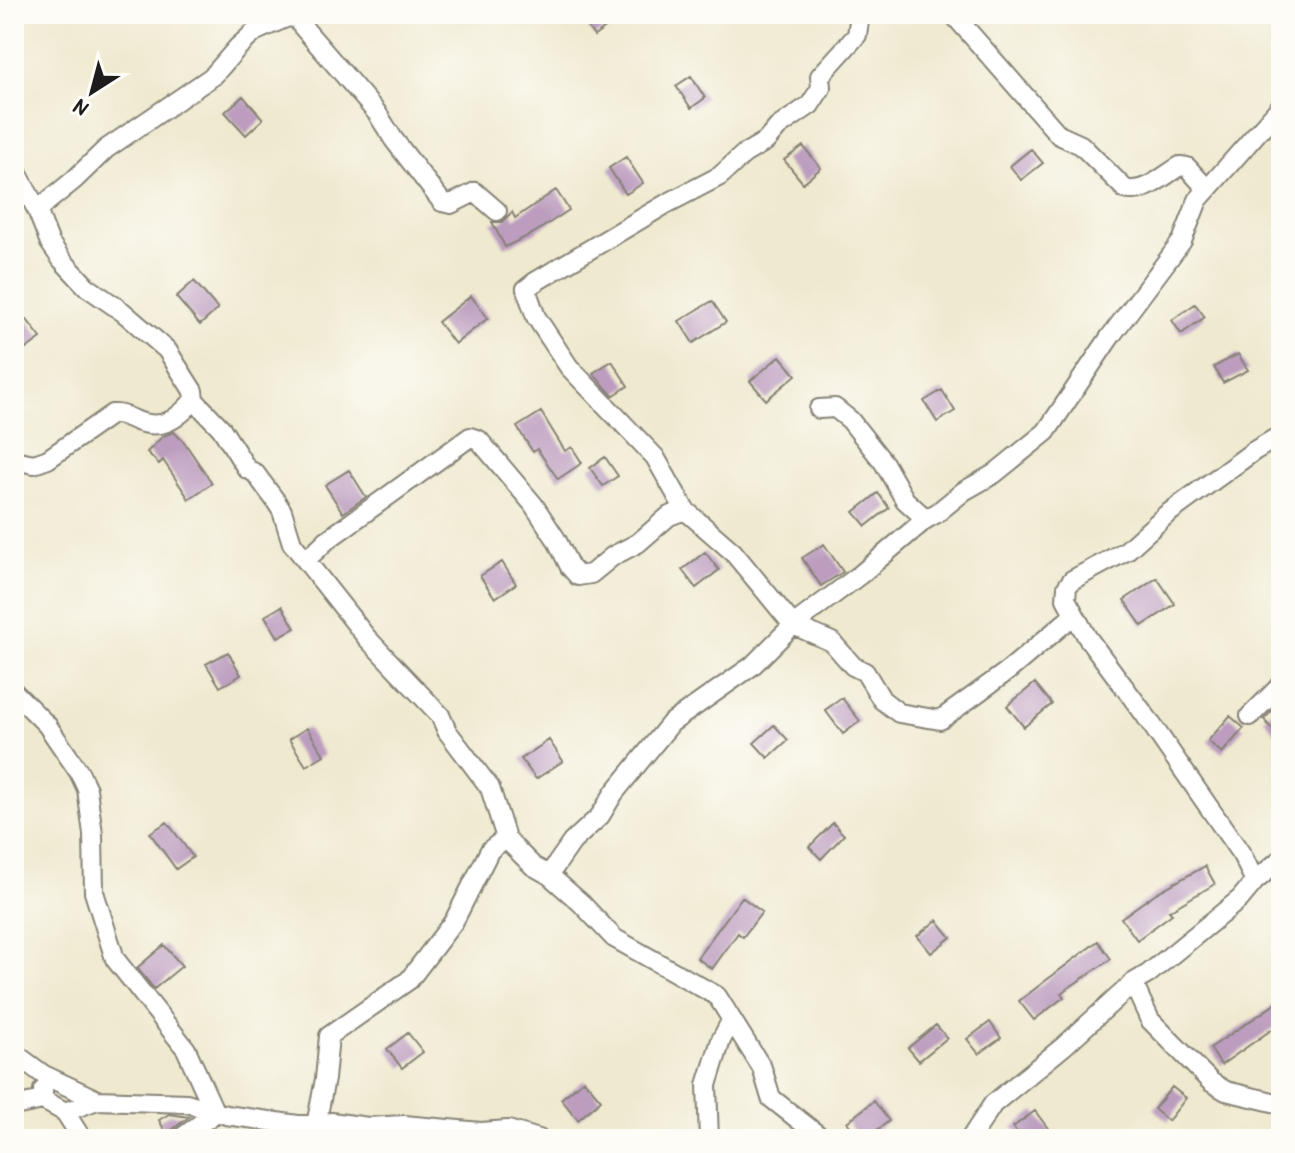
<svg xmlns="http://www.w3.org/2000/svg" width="1295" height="1153" font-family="'Patrick Hand',sans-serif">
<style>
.building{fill:#bc9cbf}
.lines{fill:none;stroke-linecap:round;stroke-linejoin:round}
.minor-casing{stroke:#868276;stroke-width:22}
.minor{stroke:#fff;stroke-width:18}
</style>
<rect width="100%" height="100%" fill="#fdfcf7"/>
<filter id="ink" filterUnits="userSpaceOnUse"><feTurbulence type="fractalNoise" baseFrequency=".0125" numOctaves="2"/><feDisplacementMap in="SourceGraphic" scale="16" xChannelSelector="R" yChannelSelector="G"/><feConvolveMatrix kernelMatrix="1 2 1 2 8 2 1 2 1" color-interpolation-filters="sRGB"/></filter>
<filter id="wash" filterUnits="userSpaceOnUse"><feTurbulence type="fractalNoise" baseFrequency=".006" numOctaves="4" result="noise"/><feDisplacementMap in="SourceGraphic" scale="32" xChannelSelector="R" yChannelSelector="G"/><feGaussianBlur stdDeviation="1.8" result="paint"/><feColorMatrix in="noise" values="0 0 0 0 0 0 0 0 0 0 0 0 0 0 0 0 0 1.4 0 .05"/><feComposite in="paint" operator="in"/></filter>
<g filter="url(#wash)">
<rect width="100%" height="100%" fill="#efe9cf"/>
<g id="blocks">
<path class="building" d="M578,14H625L594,36Z
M691,76L705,98L691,108L676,86Z
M243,96L263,119L246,135L225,112Z
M803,146L821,168L803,183L784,160Z
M1031,149L1043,163L1021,180L1010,166Z
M626,157L643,183L626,194L609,168Z
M556,190L569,210L534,233L505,247L492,222H502L512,212L515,218Z
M194,281L218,309L200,325L176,297Z
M471,296L488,318L455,344L438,322Z
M712,301L726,322L693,343L679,321Z
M14,303L41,338L23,351L14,339Z
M1195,304L1205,317L1181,334L1172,320Z
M1238,354L1248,370L1223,383L1214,367Z
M780,356L796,375L766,400L750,381Z
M612,361L628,386L613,396L593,373Z
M942,390L955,411L937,422L924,401Z
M541,412L565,451L572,447L582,463L558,479L537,449L533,452L517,427Z
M174,432L184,442L212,483L189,499L163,460L159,464L147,452L163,436Z
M605,457L618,476L603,486L590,468Z
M349,470L366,497L343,513L325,485Z
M878,493L889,508L866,526L854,512Z
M824,544L843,572L821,586L802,558Z
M705,552L719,570L696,588L682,570Z
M502,562L516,584L495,598L480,576Z
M1157,578L1175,604L1142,626L1124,600Z
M282,606L295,628L278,637L265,616Z
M228,652L241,675L220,687L206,664Z
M1035,683L1052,704L1024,727L1007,706Z
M842,698L860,721L843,734L825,710Z
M1281,702V741L1264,719Z
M1230,716L1244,728L1222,753L1208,741Z
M774,725L788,740L768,758L754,743Z
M307,728L324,755L306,766L289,739Z
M549,740L563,761L536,779L521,759Z
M167,822L193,857L176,869L150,833Z
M833,823L844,835L821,859L809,847Z
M1205,866L1215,884L1169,911L1172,914L1137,940L1121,918L1156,893Z
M742,897L762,912L743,937L738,933L712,969L697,958Z
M937,920L951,937L931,953L917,936Z
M1098,941L1111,959L1061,993L1064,997L1034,1020L1019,1001Z
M164,945L182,966L154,989L137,968Z
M1281,1000V1023L1221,1065L1210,1048Z
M990,1022L1001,1038L979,1054L967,1039Z
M936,1025L947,1038L919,1061L908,1048Z
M408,1033L423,1052L402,1068L387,1049Z
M584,1080L601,1100L578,1120L561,1099Z
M1172,1087L1186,1098L1168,1121L1154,1109Z
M874,1101L889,1121L865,1139H860L847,1122Z
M1035,1111L1056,1139H1022L1013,1127Z
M169,1114L189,1117L173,1129L168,1137L159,1120Z"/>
</g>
</g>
<g filter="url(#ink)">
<use href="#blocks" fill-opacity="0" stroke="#868276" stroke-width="2"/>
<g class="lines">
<g class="minor-casing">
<path id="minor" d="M860,14L857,35L820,76L821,88L810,105L778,127L766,141L744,154L720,176L666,204L535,282L526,289L536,317L569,367L655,457L685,510L733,552L793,625L832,642L853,666L865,672L882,700L899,713L940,720L1009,670L1074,615
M953,14L1059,135L1081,145L1125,189C1144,195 1164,175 1180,166L1187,167L1207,189
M14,166L37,210L50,243L62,260L87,287L123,312L167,350L193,391L194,400L221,428L247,469L255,473L275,500L282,511L292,543L367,638L440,715L447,731L490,788L506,838L513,846L533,866L549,875L581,903L614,938L717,996L762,1068L771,1098L823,1139
M37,210L74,180L106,149L213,76L238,47L256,31L288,17L296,18L302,26L377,113L394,140L442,202L451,204L475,192L497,211
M819,409L835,408L850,420L884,463L905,500L926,519
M14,460L34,464L48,459L112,414C125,413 131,420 143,423C166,429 180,416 194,400
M307,559L327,540L470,437L479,440L533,504L556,539L570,567L578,576L591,574L613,556L638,543L669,516L685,510
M14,692L47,725L79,772L87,789L93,834L94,892L115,959L186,1049L215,1113L180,1139
M1250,716L1281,685
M549,875L572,842L600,816L614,793L671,723L752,666L793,625L861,574L926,519L937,513L964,491L994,474L1046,432L1110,337L1182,241L1198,200L1281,106
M1255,881L1281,859
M1133,983L1150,1020L1211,1082L1226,1091L1281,1104
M14,1053L44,1075L97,1100
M43,1100L65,1112L82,1139
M14,1106L43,1100V1090
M65,1112L97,1100L187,1103L226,1115L298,1125H316L331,1122L368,1127L404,1125L481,1132L508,1130L539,1139
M323,1139L316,1125L325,1079L329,1036L409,980L454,921L490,850L506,838
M709,1139L707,1085L721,1040L731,1021
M970,1139L993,1104L1064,1046L1133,983L1148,974L1240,899L1255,881L1242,855L1145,715L1087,637L1066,599L1067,587L1072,580L1126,551L1166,515L1254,451L1281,435"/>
</g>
<use href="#minor" class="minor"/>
</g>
</g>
<rect width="1295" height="1153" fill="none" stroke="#fdfcf7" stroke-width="48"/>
<g transform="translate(92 92) rotate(216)" stroke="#fdfcf7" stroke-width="6" paint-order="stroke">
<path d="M0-6L14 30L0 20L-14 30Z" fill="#1c1c1c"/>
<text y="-12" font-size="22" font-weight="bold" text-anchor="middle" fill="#1c1c1c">N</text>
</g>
</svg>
